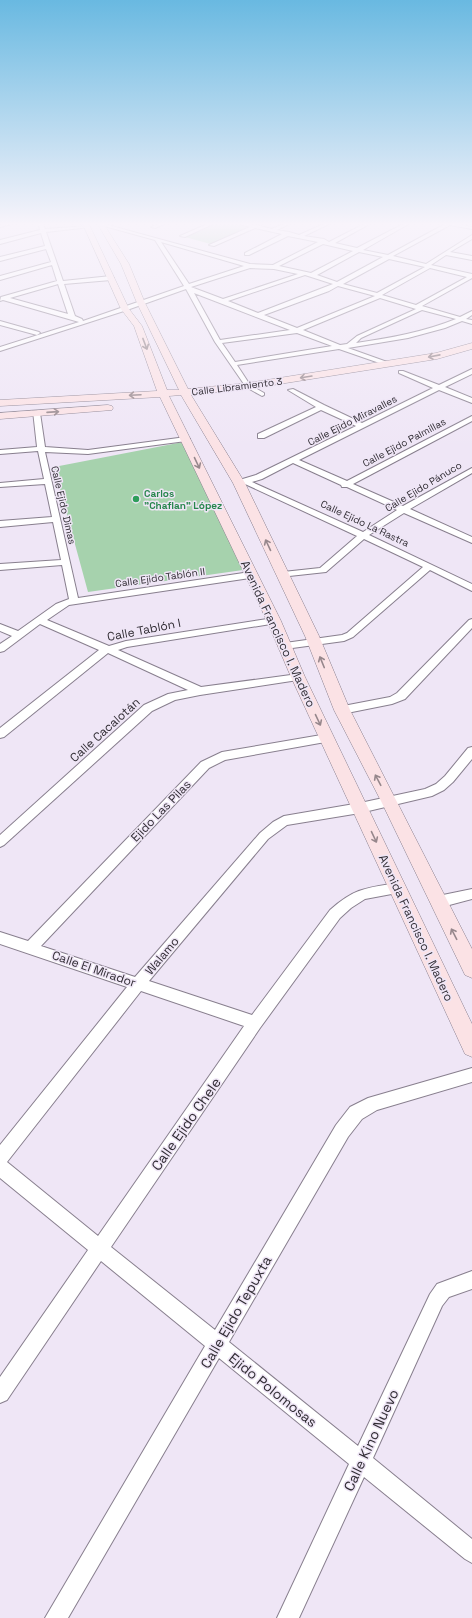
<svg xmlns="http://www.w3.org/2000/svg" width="472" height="1618" font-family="'Space Grotesk',sans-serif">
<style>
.green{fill:#a6d2ad}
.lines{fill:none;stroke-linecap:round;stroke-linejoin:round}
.street-casing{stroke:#887f8e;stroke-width:2}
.secondary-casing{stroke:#887f8e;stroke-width:1}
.street{fill:#fff;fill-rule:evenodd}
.secondary{fill:#fbe2e5;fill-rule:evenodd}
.oneway{stroke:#96878c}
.leisure-dot{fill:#2e9e5b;stroke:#efe6f6;stroke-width:1.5}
.labels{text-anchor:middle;stroke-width:3;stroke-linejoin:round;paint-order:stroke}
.far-street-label{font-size:10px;fill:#302c33;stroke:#efe6f6}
.far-leisure-label{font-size:10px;font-weight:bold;fill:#27864d;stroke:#efe6f6;text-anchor:start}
.street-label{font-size:12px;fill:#302c33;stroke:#efe6f6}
.near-street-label{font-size:14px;fill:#302c33;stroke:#efe6f6}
</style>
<rect width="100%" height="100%" fill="#efe6f6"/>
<path class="green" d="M219,222H236L258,227L214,245L185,237Z
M183,442L243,570L88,592L54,467Z"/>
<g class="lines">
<g class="street-casing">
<path id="street" d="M12,222H19L0,227V225Z
M38,222H42L45,229L88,226L90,227L46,232L63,281L111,276L114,278L111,280L64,284L75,316L82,319L83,321L184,286L155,240L97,224V222L250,264L273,265L318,242L288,236L249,255H245V253L282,234L255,228L214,246L209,245L250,227L233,222L256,225L272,229L288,222H293L277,230L289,232L299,235L328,222H333L304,236L324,239L329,242L368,222H373L335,243L357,248L407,222H412L363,250L388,255L445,224L444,222H455L454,223L472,227V229L450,225L393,256L426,264L472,235V239L450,252L472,256V260L446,255L431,265L472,274V278L422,306L460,317L472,311V315L466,319L472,320V324L462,321L445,328L408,338L348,348L390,363L391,364L388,366L339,349L237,365L250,385L264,393V395L262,396L246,387L215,342L186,289L127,310L0,351V347L79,322L3,300L0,301L1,297L57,281L52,265L0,280V276L51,262L46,249L0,261V257L45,246L41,233L0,244V240L40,230ZM161,242L244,266L189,284ZM323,244L353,251L311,273L279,266ZM359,252L383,257L337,282L317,275ZM389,259L425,267L377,293L343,284ZM250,268L274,269L298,274L223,299L191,287ZM430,268L467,277L416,305L382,295ZM305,275L333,284L258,313L228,301ZM58,284L68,314L10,298L55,285ZM338,286L375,296L297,328L264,315L329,291ZM194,293L290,330L220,340ZM380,298L416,309L357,336L347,344L340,345L303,330ZM422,310L456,319C424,332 390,338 356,343L361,338ZM297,333L332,346L235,362L222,343Z
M163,222H169L155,228L151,227Z
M212,222H217L185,237L180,236Z
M0,321L39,332L40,333L37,335L0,325Z
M472,369V374L445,387L472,398V403L439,390L299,460L347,481L472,416V421L353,484L403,506L472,468V473L410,509L472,537V543L404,513L369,535L472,584V591L430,570L353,637L344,641L285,649L281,648L280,646L285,643L342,635L347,633L423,567L364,539L326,572L280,577L278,575L280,573L283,572L320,568L357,536L245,484L239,485L235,483L236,481L256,475L356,426L321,410L264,438H258V434L316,407L288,390L293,389L324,405L362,423L433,388L399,373V371H403L439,385ZM293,463L341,485L342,487H347L397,510L363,532L252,482L262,479Z
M33,411H36L40,413L45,447L88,450L186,437L190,439L186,441L88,454L45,452L78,598L250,572L255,575L250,578L69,605L47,620L109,646L126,641L274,618L279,621L277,623L127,647L118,650L201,687L298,674L303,677L298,680L200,695L175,700L152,711L4,845L0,847V835L144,705L168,694L188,690L108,653L4,737L0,738V728L99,650L40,624L4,651L0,652V644L12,636L0,631V624L18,631L56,604L69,599L62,565L0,570V564L61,560L53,522L0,527V521L52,517L45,484L0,487V483L44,479L38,451L0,454V450L37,447Z
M472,619V628L405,699L392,704L342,714L338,713L337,710L338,707L390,697L397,693L469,620Z
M327,734L331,735L333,738L331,741L225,760L209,768L41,946L135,977L260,833L273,822L284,816L360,803L425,789L436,784L445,776L468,748L472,747V759L453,782L444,790L432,796L360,813L287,825L268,839L149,981L252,1015L330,910C355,888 366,888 397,883L402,884L403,888L402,892L397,893L365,899L351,908L340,918L260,1028L111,1247L215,1330L336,1125L350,1107L368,1098L472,1068V1082L377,1110L362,1119L348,1137L229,1342L358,1446L430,1294L437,1284L472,1271V1289L449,1297L442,1306L373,1458L472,1539V1563L465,1559L364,1477L299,1618H277L349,1464L219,1358L68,1618H45L205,1346L101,1261L7,1400L0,1403V1377L88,1250L0,1178V1145L127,987L0,944V932L28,941L201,762L222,752ZM141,991L244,1026L98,1236L7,1162Z
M472,889V899L438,908L433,906L431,902L433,898L438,896Z"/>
</g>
<g class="secondary-casing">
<path id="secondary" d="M82,222H88L129,309L142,326L167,390H179L137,303L121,264L100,228L93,222H100L105,226L129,264L145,303L188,389L248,383L436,353L472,343V349L437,359L248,389L191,395L245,483L319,636L350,710L472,949V978L465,975L381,801L334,710L305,636L233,483L181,395L169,396L281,621L305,677L472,1024V1057L465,1054L291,677L267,621L160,397L0,406V400L157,391L134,326L121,309Z
M108,405L112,406L113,408L112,410L0,419V413Z"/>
</g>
<use href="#street" class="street"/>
<use href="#secondary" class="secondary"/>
</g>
<defs><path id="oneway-shaft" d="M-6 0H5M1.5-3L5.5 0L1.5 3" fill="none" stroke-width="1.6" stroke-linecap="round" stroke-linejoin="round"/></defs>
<g class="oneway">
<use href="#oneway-shaft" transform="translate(145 344) rotate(69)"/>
<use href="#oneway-shaft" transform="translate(434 356) rotate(169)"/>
<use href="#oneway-shaft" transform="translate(306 377) rotate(171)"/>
<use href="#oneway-shaft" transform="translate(135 395) rotate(177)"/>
<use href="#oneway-shaft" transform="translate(53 412) rotate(-4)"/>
<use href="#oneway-shaft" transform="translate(197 463) rotate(65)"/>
<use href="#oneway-shaft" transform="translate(268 545) rotate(-115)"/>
<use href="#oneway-shaft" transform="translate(322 662) rotate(-112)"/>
<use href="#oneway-shaft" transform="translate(318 720) rotate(65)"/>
<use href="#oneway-shaft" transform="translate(378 780) rotate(-118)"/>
<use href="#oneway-shaft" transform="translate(374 837) rotate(65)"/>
<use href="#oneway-shaft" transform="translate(454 934) rotate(-117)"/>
</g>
<linearGradient id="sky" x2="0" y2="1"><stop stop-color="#69b9e1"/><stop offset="0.5" stop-color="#f8f4fb"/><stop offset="1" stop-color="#f8f4fb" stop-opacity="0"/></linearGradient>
<rect width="472" height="448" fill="url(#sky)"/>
<circle class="leisure-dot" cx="136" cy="499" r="4"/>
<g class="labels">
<g class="far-street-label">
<text transform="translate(237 386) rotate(-7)" y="4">Calle Libramiento 3</text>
<text transform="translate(352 420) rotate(-27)" y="4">Calle Ejido Miravalles</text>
<text transform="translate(404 442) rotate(-28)" y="4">Calle Ejido Palmillas</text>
<text transform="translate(423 486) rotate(-31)" y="4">Calle Ejido Pánuco</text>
<text transform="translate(64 505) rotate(77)" y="4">Calle Ejido Dimas</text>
<text transform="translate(365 523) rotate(25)" y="4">Calle Ejido La Rastra</text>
<text transform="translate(160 577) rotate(-8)" y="4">Calle Ejido Tablón II</text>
</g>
<g class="far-leisure-label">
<text x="144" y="497">Carlos<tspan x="144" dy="12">"Chaflan" López</tspan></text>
</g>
<g class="street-label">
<text transform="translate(144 630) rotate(-11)" y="4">Calle Tablón I</text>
<text transform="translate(278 634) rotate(65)" y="4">Avenida Francisco I. Madero</text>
<text transform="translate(105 730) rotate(-42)" y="4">Calle Cacalotán</text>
<text transform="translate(161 811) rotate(-46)" y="4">Ejido Las Pilas</text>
<text transform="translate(416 928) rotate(65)" y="4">Avenida Francisco I. Madero</text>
<text transform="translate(162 956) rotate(-50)" y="4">Walamo</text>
<text transform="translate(94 969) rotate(19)" y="4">Calle El Mirador</text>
</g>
<g class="near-street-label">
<text transform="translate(186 1124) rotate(-55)" y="5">Calle Ejido Chele</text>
<text transform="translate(236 1312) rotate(-60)" y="5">Calle Ejido Tepuxta</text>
<text transform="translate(273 1390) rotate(39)" y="5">Ejido Polomosas</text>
<text transform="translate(371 1440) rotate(-65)" y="5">Calle Kino Nuevo</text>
</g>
</g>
</svg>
